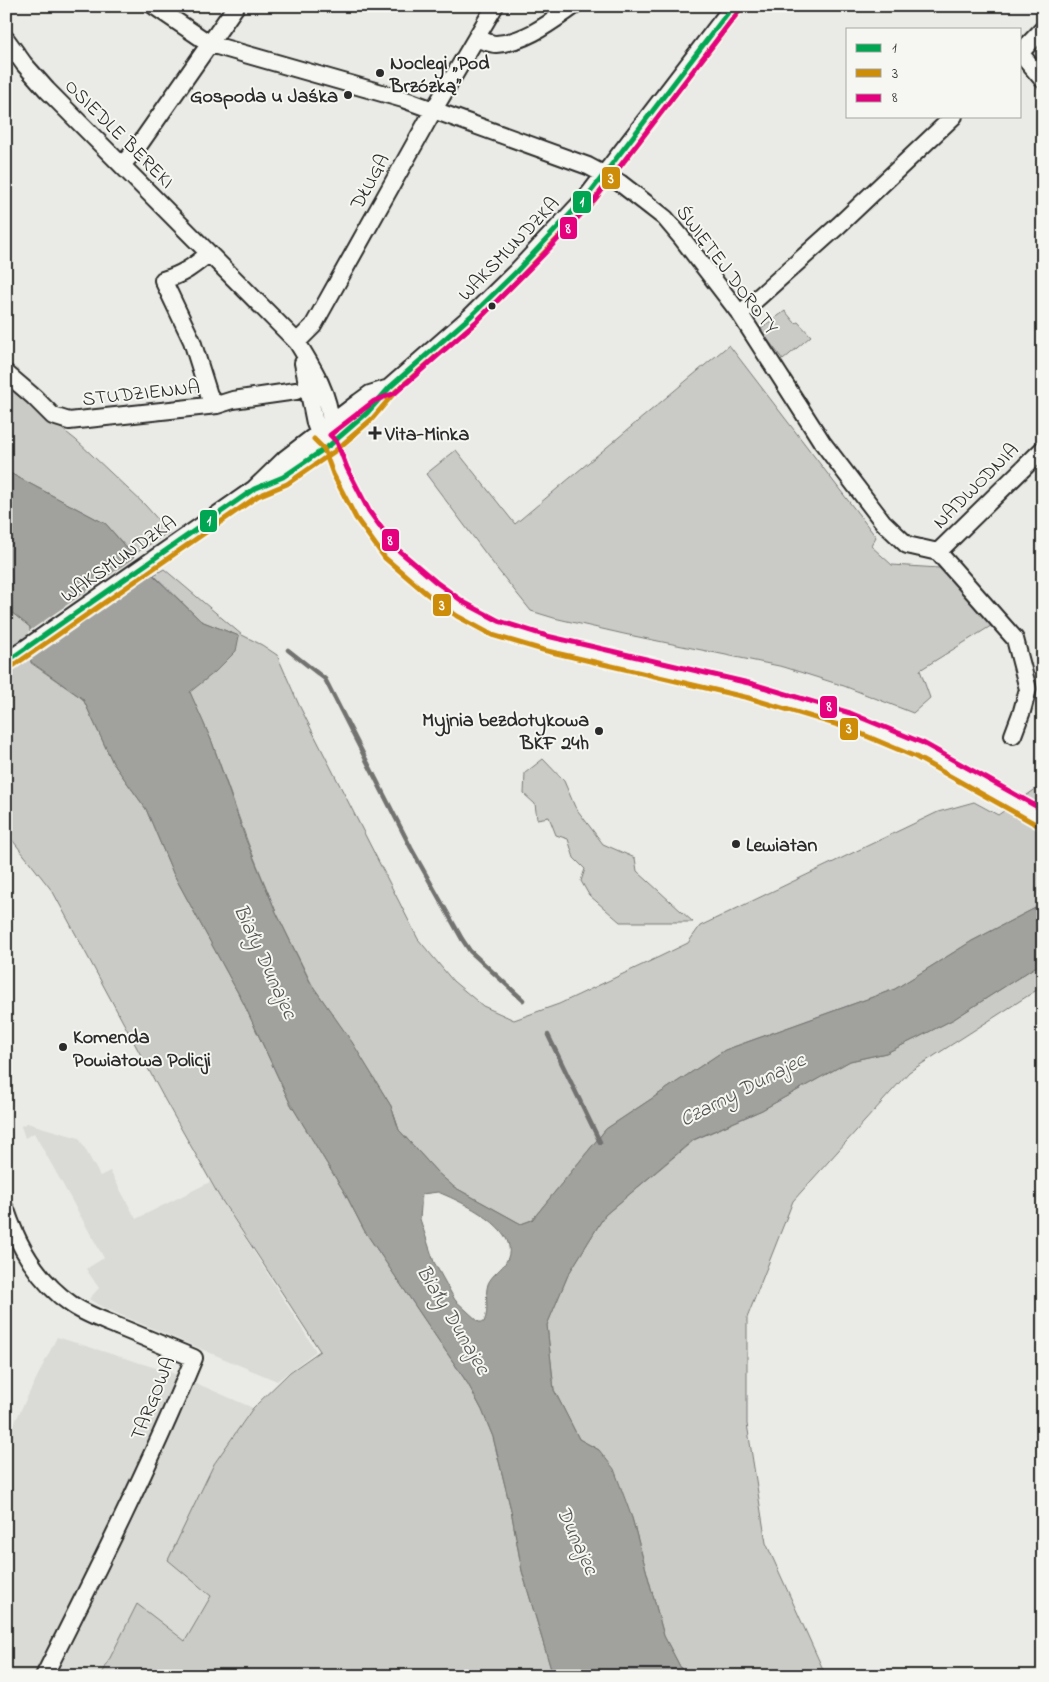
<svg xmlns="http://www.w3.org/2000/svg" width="1049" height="1682" font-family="'Indie Flower',sans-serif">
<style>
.built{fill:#dadad6}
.green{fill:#cacac7;stroke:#7a7a79}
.water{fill:#a1a19e;stroke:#727270;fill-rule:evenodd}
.pier{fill:#eaeae6}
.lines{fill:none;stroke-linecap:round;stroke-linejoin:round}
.stream{stroke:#727270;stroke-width:4.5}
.minor-casing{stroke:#2b2b2b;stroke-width:20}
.minor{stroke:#f6f6f2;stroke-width:16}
.bus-1-casing{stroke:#f6f6f2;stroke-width:9}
.bus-2-casing{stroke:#f6f6f2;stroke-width:9}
.bus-3-casing{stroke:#f6f6f2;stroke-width:9}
.bus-1{stroke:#00a651;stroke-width:5}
.bus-2{stroke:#ce8d09;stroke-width:5}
.bus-3{stroke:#e5007d;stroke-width:5}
.poi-dot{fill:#2b2b2b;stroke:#f6f6f2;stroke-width:2}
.labels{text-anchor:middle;stroke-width:4;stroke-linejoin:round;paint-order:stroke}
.poi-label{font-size:20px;font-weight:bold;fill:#2b2b2b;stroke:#f6f6f2;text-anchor:start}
.street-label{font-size:20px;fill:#2b2b2b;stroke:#f6f6f2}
.water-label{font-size:21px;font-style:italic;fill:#545453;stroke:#f6f6f2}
.line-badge{stroke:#f6f6f2;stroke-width:2}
.badge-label{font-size:14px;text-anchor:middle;font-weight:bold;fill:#fff}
</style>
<rect width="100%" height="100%" fill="#eaeae6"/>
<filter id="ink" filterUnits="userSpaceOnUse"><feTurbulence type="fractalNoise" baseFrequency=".02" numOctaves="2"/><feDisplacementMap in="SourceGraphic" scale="10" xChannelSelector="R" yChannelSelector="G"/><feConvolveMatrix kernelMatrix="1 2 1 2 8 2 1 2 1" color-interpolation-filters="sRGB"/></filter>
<g filter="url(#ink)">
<path class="built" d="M27,1123L79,1138L100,1176L110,1171L136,1219L210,1182L316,1351L277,1381L102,1307L89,1299L99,1288L86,1269L104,1258L34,1133L25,1138L21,1126Z
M57,1337L175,1374L253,1408L214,1464L211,1596L185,1641L137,1605L101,1676H6V1440Z"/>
<path class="green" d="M785,311L795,323L798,322L811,336L783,360L760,329Z
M729,345L876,537L871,546L892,565L939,568L994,624L920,670L930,698L913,713L844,686L784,667L624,634L554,618L531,611L498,570L426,474L456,450L515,524Z
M6,385L76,440L145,505L169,532L133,555L106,524L6,471Z
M164,569L242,635L262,645L277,655L299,705L418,939L453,981L483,1006L514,1020L559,1004L659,957L688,943L700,926L938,812L974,802L998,815L1043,784V904L972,941L895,989L725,1050L606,1129L532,1220L521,1224L454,1187L437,1172L399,1130L391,1106L352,1043L312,985L276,912L248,843L212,742L189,691L215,672L239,636L201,621L154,575Z
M6,608L30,627L31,663L83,699L113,763L146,809L173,873L244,1004L290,1103L346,1195L364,1230L468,1384L482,1410L493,1437L511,1510L522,1571L553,1676H101L137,1604L185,1641L211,1596L168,1560L214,1464L253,1408L290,1372L320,1351L219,1196L165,1100L53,892L6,832Z
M543,759L564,781L575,807L603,844L635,858L637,871L693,922H620L589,895L581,881L585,869L574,858L568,839L556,835L549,817L537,819L535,804L524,794L525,773Z
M1043,962V986L909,1072L793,1201L747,1318V1424L766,1543L826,1676H685L664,1636L632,1518L599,1450L579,1439L554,1390L547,1325L568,1275L605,1215L694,1140L762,1110L850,1061L886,1053L917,1038L954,1019Z"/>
<path class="water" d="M6,471L106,524L133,556L201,621L239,636L236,651L215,672L190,692L212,742L246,840L276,912L310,982L352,1042L391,1106L399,1130L437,1172L454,1187L521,1224L532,1220L606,1129L725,1050L895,989L972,941L1043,904V962L954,1019L917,1038L886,1053L850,1061L762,1110L693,1140L605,1215L568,1275L547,1325L554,1390L579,1439L599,1450L614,1469L632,1518L664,1636L685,1676H553L522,1571L511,1510L493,1437L482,1410L468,1384L364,1230L346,1195L290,1103L244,1004L173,873L146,809L113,763L83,699L31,662L30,627L6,608ZM438,1192C460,1201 522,1229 507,1260C502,1270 492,1274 488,1284C484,1297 490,1309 484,1322H479L455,1300L434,1262L420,1219L422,1194Z"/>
<path class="pier" d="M137,556L155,573L29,661L28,632Z"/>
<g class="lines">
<path class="stream" d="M288,650L325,679L411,848L462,939L470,951L523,1000
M548,1035L600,1142"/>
<g class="minor-casing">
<path id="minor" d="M154,6L210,44L403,99L588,166L620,183L651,207L665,218L681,237L740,314L822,442L883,522L907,545L938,552L1015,639L1028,689L1022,711L1013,735
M6,39L24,64L47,90L297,342C313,368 329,393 331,424C331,431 329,437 330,444C331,449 334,456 336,461C347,489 362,517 380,540C407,574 457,612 497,628C545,648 599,656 650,667C705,680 761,693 816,709C897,734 969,777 1043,819
M477,39C483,40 490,44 496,44C526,42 551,22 574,6
M1020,53L1043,80
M1020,53L1043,29
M122,165L137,148L236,6
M208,254C194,266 182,275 163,280L192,341L209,395L217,405
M740,314L839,225L954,116
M297,342L313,326L433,111L495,6
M303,363L315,423L319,434L325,439
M6,373L34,397L53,416L69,421L217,405L233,400L296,391
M254,489L283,477L330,445L367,413L390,387L471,316L516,272L589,194L733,6
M938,552L1043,449
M6,662L254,489L286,458L359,402L370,394L386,389
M6,1210C18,1246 39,1282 71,1304C85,1314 103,1320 119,1327C144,1337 169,1348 194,1358C149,1467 97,1571 44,1676"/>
</g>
<use href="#minor" class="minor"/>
<g class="bus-1-casing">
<path id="bus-1" d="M6,662L254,489L283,477L330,445L367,413L390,387L471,316L516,272L589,194L733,6"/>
</g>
<g class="bus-2-casing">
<path id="bus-2" d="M314,439L324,449L333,474L356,518L385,558L427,594L457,616L492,635L543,650L749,698L845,727L916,757L1039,826
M10,668L258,496L287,484L335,451L372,419L395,392L476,322L521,277L595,199L739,11"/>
</g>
<g class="bus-3-casing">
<path id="bus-3" d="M739,11L595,199L543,255L476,322L395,393L374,401L330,435L337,442L347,468L369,511L396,548L436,582L465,603L499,621L547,636L753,684L850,713L923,743L1043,810"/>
</g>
<use href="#bus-1" class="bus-1"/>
<use href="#bus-2" class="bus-2"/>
<use href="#bus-3" class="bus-3"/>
</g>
</g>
<g class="poi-dot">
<circle cx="380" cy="73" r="5"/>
<circle cx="348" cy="95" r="5"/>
<circle cx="492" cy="306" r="4.5"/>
<path d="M372.5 425.5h5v5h5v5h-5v5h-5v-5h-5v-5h5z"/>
<circle cx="599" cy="731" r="5"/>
<circle cx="736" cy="844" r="5"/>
<circle cx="63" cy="1047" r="5"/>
</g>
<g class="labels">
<g class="poi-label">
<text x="390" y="69">Noclegi „Pod<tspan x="390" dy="23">Brzózką”</tspan></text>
<text x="338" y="102" text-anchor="end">Gospoda u Jaśka</text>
<text x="385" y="440">Vita-Minka</text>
<text x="589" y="726" text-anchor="end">Myjnia bezdotykowa<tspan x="589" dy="23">BKF 24h</tspan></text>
<text x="746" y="851">Lewiatan</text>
<text x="73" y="1043">Komenda<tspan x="73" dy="23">Powiatowa Policji</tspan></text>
</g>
<g class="street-label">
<text transform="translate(120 133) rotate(45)" y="7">OSIEDLE BEREKI</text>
<text transform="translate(369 181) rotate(-61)" y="7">DŁUGA</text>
<text transform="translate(508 248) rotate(-46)" y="7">WAKSMUNDZKA</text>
<text transform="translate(728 269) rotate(53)" y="7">ŚWIĘTEJ DOROTY</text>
<text transform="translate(141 392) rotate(-6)" y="7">STUDZIENNA</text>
<text transform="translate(975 485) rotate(-45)" y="7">NADWODNIA</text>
<text transform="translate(118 558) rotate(-35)" y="7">WAKSMUNDZKA</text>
<text transform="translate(152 1398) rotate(-68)" y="7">TARGOWA</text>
</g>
<g class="water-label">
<text transform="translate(266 961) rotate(65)" y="7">Biały Dunajec</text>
<text transform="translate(742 1089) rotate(-27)" y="7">Czarny Dunajec</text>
<text transform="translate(454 1319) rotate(59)" y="7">Biały Dunajec</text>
<text transform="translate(578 1540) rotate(65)" y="7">Dunajec</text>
</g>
</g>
<g class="line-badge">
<rect x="601" y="166" width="20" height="24" rx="5" fill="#ce8d09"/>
<rect x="572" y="190" width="20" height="24" rx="5" fill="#00a651"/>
<rect x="559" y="216" width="19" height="24" rx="5" fill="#e5007d"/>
<rect x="199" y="509" width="19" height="24" rx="5" fill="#00a651"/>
<rect x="381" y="528" width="19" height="24" rx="5" fill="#e5007d"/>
<rect x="432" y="593" width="20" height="24" rx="5" fill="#ce8d09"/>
<rect x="819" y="695" width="19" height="24" rx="5" fill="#e5007d"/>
<rect x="839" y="717" width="20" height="24" rx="5" fill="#ce8d09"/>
</g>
<g class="badge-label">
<text x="611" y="183">3</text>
<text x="582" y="206">1</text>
<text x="568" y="233">8</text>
<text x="209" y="525">1</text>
<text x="390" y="545">8</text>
<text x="442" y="610">3</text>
<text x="829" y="711">8</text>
<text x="849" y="733">3</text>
</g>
<rect width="1049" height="1682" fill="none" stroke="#f6f6f2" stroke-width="25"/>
<rect x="12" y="12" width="1024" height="1657" fill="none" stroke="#2b2b2b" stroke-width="2" filter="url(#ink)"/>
<rect x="846" y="28" width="175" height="90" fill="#f6f6f2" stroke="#a5a5a2"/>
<rect x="856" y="44" width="25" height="8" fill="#00a651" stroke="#a5a5a2"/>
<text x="892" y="52" font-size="15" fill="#2b2b2b">1</text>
<rect x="856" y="69" width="25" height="8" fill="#ce8d09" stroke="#a5a5a2"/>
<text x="892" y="78" font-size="15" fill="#2b2b2b">3</text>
<rect x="856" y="94" width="25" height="8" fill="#e5007d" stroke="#a5a5a2"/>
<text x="892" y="102" font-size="15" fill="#2b2b2b">8</text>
</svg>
